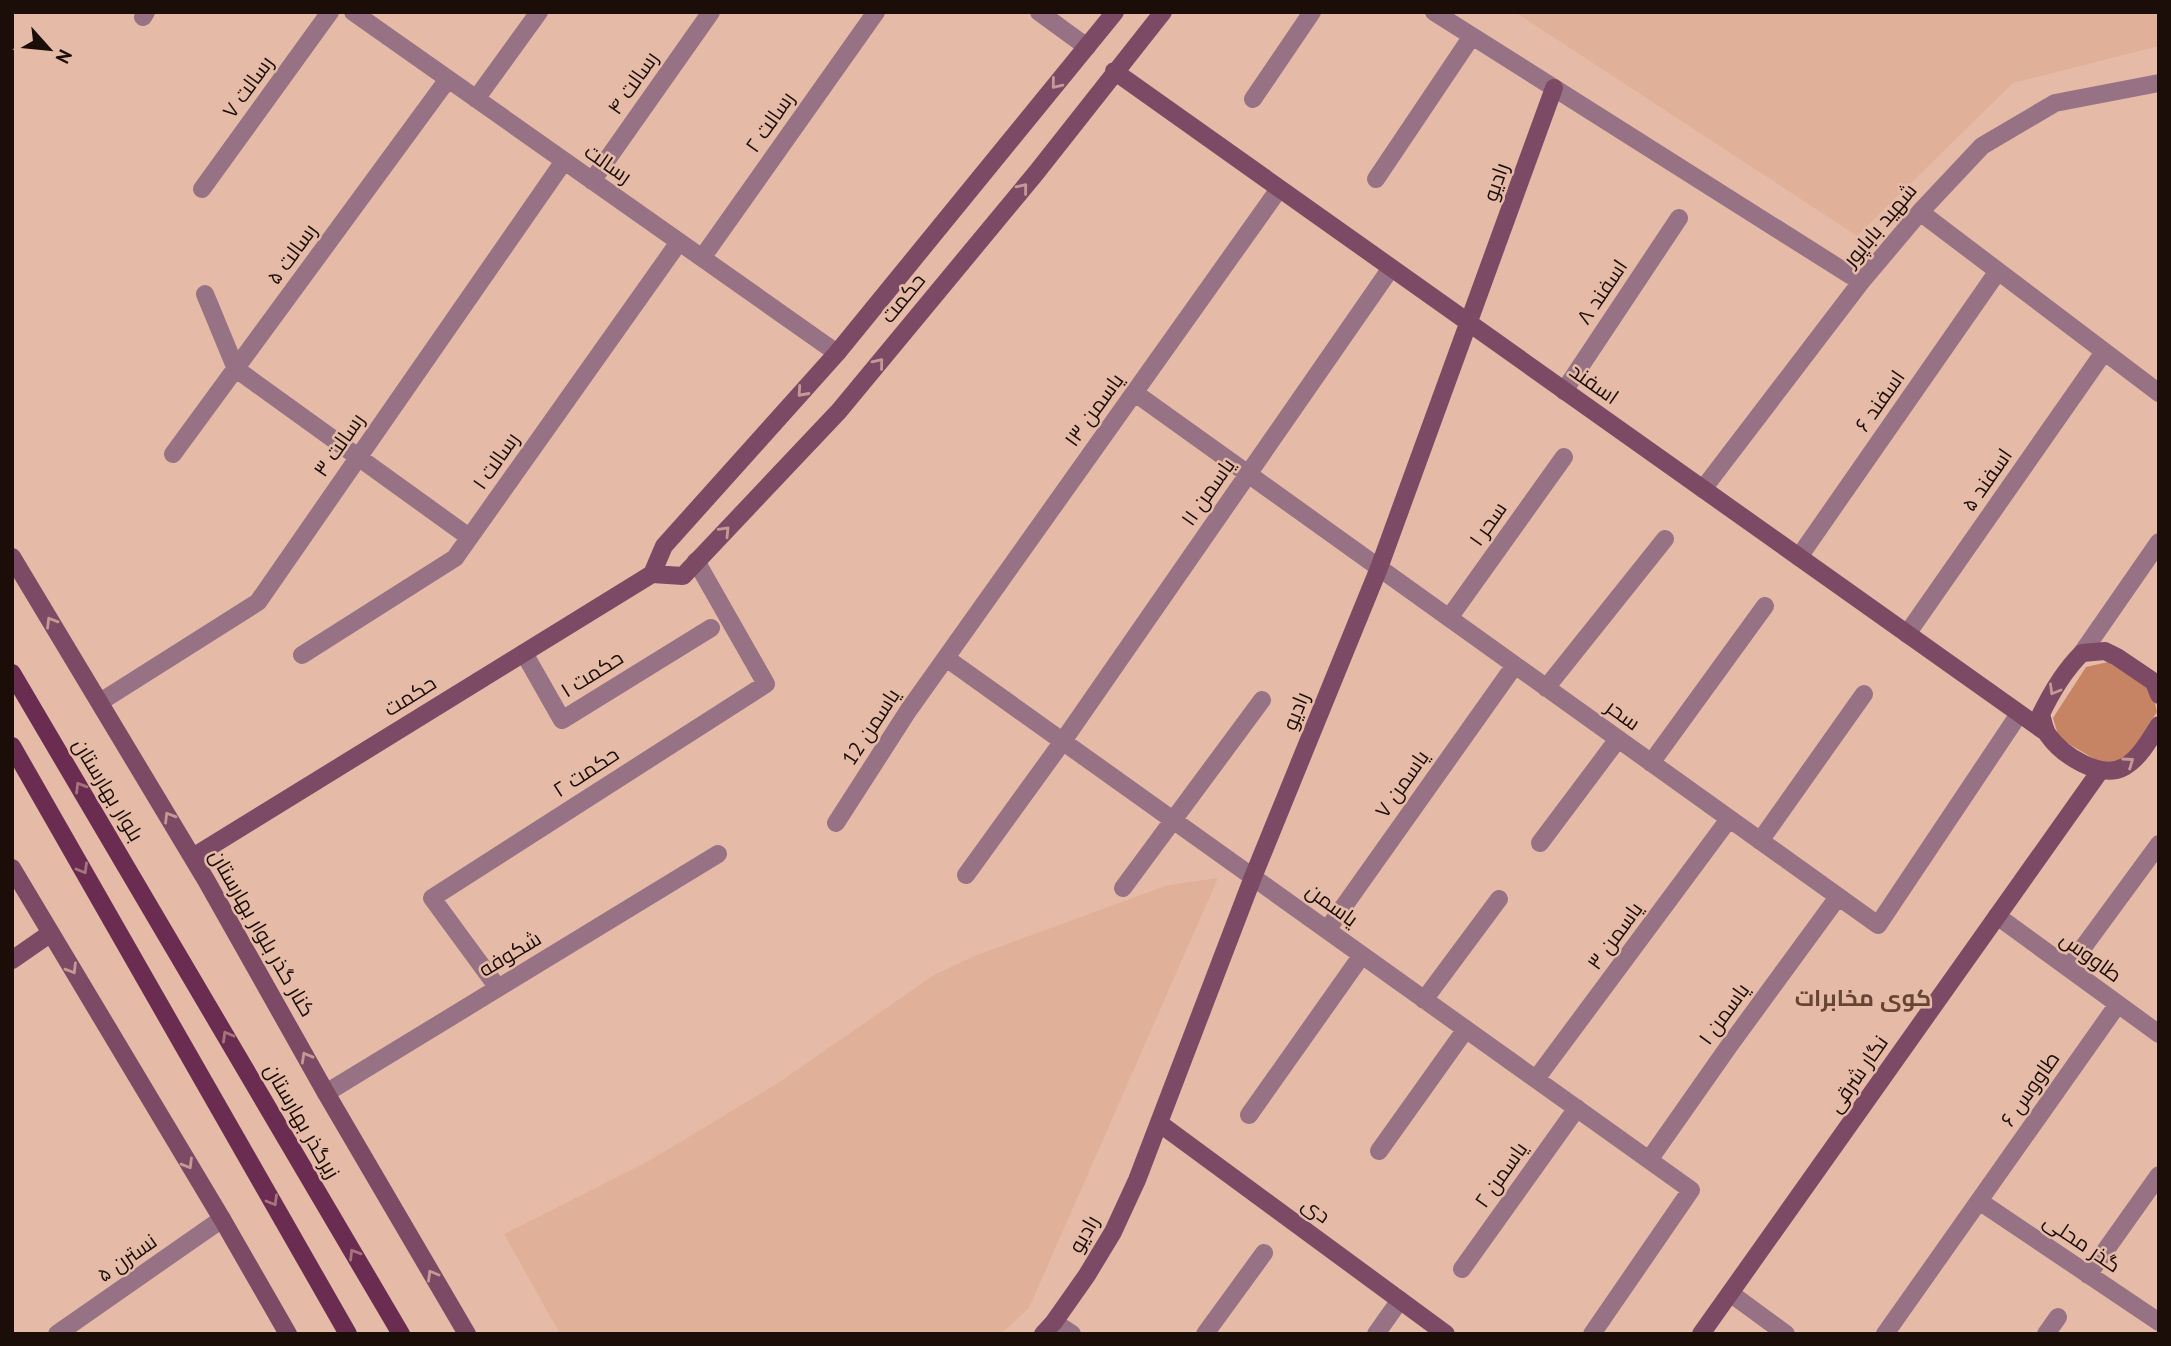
<svg xmlns="http://www.w3.org/2000/svg" width="2171" height="1346" font-family="'PT Sans',Cairo,sans-serif">
<style>
.built{fill:#e1b099}
.green{fill:#c78465}
.lines{fill:none;stroke-linecap:round;stroke-linejoin:round}
.street{stroke:#977285;stroke-width:18}
.secondary{stroke:#7d4a66;stroke-width:18}
.primary{stroke:#6a2c50;stroke-width:18}
.oneway{stroke:#c69994}
.oneway2{stroke:#a8747c}
.labels{text-anchor:middle;stroke-width:5;stroke-linejoin:round;paint-order:stroke}
.street-label{font-size:21px;fill:#1b0d07;stroke:#e5bba7}
.neighbourhood-label{font-size:23px;font-weight:bold;fill:#674433;stroke:#e5bba7}
</style>
<rect width="100%" height="100%" fill="#e5bba7"/>
<path class="built" d="M1515,12H2159V46L2013,83L1857,236Z
M1218,878L1029,1308L1001,1334H560L504,1234L647,1162L775,1085L934,975L972,957L1168,885Z"/>
<path class="green" d="M2108,662L2152,690L2157,712L2128,756L2106,766L2059,738L2053,718L2086,667Z"/>
<g class="lines">
<path class="street" d="M353,12L837,353
M1039,12L1087,47
M1434,12L1861,282
M143,17L146,12
M476,99L539,12
M1253,99L1312,12
M1376,179L1472,36
M592,181L711,12
M202,189L330,12
M1920,212L2159,393
M702,258L876,12
M205,294L236,369L469,537
M1564,391L1679,218
M1135,393L1878,925L2019,714
M173,454L448,79
M1703,489L1861,282L1920,212L1982,146L2055,103L2159,83
M1799,557L1998,271
M1449,618L1564,457
M1907,634L2104,352
M524,653L562,720L711,628
M2082,653L2159,542
M302,655L455,558L679,242
M946,658L1691,1190L1592,1334
M1546,688L1665,539
M100,702L258,602L564,161
M1651,763L1765,606
M836,823L908,711L1279,189
M1760,841L1864,694
M1540,843L1618,739
M966,875L1063,741L1391,268
M1123,888L1262,700
M1997,916L2159,1034
M1327,930L1515,665
M2068,968L2159,844
M498,988L432,898L766,684L696,561
M1424,1000L1499,899
M1536,1079L1729,819
M326,1093L718,854
M1249,1115L1362,955
M1379,1151L1466,1029
M1649,1160L1729,1046L1838,897
M1979,1201L2159,1322
M1462,1269L1577,1108
M2088,1275L2159,1175
M1730,1293L1786,1334
M1054,1322L1072,1334
M57,1334L222,1219
M1205,1334L1264,1253
M1376,1334L1400,1300
M1885,1334L2118,1004
M2046,1334L2058,1317"/>
<path class="secondary" d="M1114,71L2047,733
M12,557L206,880L326,1093L467,1334
M652,574L683,576L839,411L1036,173L1163,12
M2159,695L2154,682L2117,657L2105,651L2082,653C2064,671 2052,691 2041,714C2043,721 2044,729 2048,735C2062,755 2100,780 2124,767C2140,758 2149,740 2159,725
M193,857L652,574L664,546L837,353L1115,12
M12,868L222,1219L288,1334
M12,960L51,933
M1159,1123L1446,1334
M1043,1334L1054,1322L1087,1275L1113,1232L1137,1180L1253,877L1379,568L1554,88
M1701,1334L2100,771"/>
<path class="primary" d="M12,673L401,1334
M12,746L348,1334"/>
</g>
<defs><path id="oneway-chevron" d="M-2-3.5L2.5 0L-2 3.5" fill="none" stroke-width="1.6" stroke-linecap="round" stroke-linejoin="round" transform="scale(1.75)"/></defs>
<g class="oneway">
<use href="#oneway-chevron" transform="translate(1056 84) rotate(129)"/>
<use href="#oneway-chevron" transform="translate(1023 188) rotate(-51)"/>
<use href="#oneway-chevron" transform="translate(879 363) rotate(-51)"/>
<use href="#oneway-chevron" transform="translate(802 392) rotate(132)"/>
<use href="#oneway-chevron" transform="translate(725 531) rotate(-46)"/>
<use href="#oneway-chevron" transform="translate(51 622) rotate(-121)"/>
<use href="#oneway-chevron" transform="translate(2054 690) rotate(120)"/>
<use href="#oneway-chevron" transform="translate(2129 762) rotate(-35)"/>
<use href="#oneway-chevron" transform="translate(169 817) rotate(-121)"/>
<use href="#oneway-chevron" transform="translate(72 969) rotate(59)"/>
<use href="#oneway-chevron" transform="translate(306 1057) rotate(-119)"/>
<use href="#oneway-chevron" transform="translate(188 1164) rotate(59)"/>
<use href="#oneway-chevron" transform="translate(432 1275) rotate(-120)"/>
</g>
<g class="oneway2">
<use href="#oneway-chevron" transform="translate(80 787) rotate(-121)"/>
<use href="#oneway-chevron" transform="translate(83 869) rotate(60)"/>
<use href="#oneway-chevron" transform="translate(227 1036) rotate(-120)"/>
<use href="#oneway-chevron" transform="translate(273 1201) rotate(60)"/>
<use href="#oneway-chevron" transform="translate(354 1254) rotate(-121)"/>
</g>
<g class="labels">
<g class="street-label">
<text transform="translate(633 83) rotate(-55)" y="7">رسالت ۴</text>
<text transform="translate(248 87) rotate(-54)" y="7">رسالت ۷</text>
<text transform="translate(770 122) rotate(-55)" y="7">رسالت ۲</text>
<text transform="translate(608 164) rotate(35)" y="7">رسالت</text>
<text transform="translate(1496 182) rotate(-70)" y="7">رادیو</text>
<text transform="translate(1880 225) rotate(-50)" y="7">شهید باباپور</text>
<text transform="translate(292 254) rotate(-54)" y="7">رسالت ۵</text>
<text transform="translate(1602 292) rotate(-56)" y="7">اسفند ۸</text>
<text transform="translate(903 298) rotate(-51)" y="7">حکمت</text>
<text transform="translate(1594 384) rotate(35)" y="7">اسفند</text>
<text transform="translate(1880 401) rotate(-55)" y="7">اسفند ۶</text>
<text transform="translate(1094 410) rotate(-54)" y="7">یاسمن ۱۳</text>
<text transform="translate(339 445) rotate(-55)" y="7">رسالت ۳</text>
<text transform="translate(496 461) rotate(-55)" y="7">رسالت ۱</text>
<text transform="translate(1987 480) rotate(-55)" y="7">اسفند ۵</text>
<text transform="translate(1208 492) rotate(-55)" y="7">یاسمن ۱۱</text>
<text transform="translate(1488 524) rotate(-55)" y="7">سحر ۱</text>
<text transform="translate(592 674) rotate(-32)" y="7">حکمت ۱</text>
<text transform="translate(410 696) rotate(-32)" y="7">حکمت</text>
<text transform="translate(1296 711) rotate(-68)" y="7">رادیو</text>
<text transform="translate(1623 715) rotate(36)" y="7">سحر</text>
<text transform="translate(871 727) rotate(-57)" y="7">یاسمن 12</text>
<text transform="translate(586 772) rotate(-33)" y="7">حکمت ۲</text>
<text transform="translate(1402 784) rotate(-55)" y="7">یاسمن ۷</text>
<text transform="translate(108 790) rotate(59)" y="7">بلوار بهارستان</text>
<text transform="translate(1332 905) rotate(36)" y="7">یاسمن</text>
<text transform="translate(262 933) rotate(60)" y="7">کنار گذر بلوار بهارستان</text>
<text transform="translate(1615 936) rotate(-54)" y="7">یاسمن ۳</text>
<text transform="translate(510 954) rotate(-31)" y="7">شکوفه</text>
<text transform="translate(2091 957) rotate(36)" y="7">طاووس</text>
<text transform="translate(1724 1014) rotate(-54)" y="7">یاسمن ۱</text>
<text transform="translate(1858 1074) rotate(-55)" y="7">نگار شرقی</text>
<text transform="translate(2030 1089) rotate(-55)" y="7">طاووس ۶</text>
<text transform="translate(302 1121) rotate(60)" y="7">زیرگذر بهارستان</text>
<text transform="translate(1501 1175) rotate(-55)" y="7">یاسمن ۲</text>
<text transform="translate(1316 1210) rotate(36)" y="7">دی</text>
<text transform="translate(1084 1234) rotate(-60)" y="7">رادیو</text>
<text transform="translate(2082 1243) rotate(34)" y="7">گذر محلی</text>
<text transform="translate(127 1258) rotate(-35)" y="7">نسترن ۵</text>
</g>
<g class="neighbourhood-label">
<text x="1863" y="1006">کوی مخابرات</text>
</g>
</g>
<rect width="2171" height="1346" fill="none" stroke="#1b0d07" stroke-width="28"/>
<g transform="translate(49 49) rotate(117)" stroke="#e5bba7" stroke-width="5" paint-order="stroke">
<path d="M0-5L12 26L0 18L-12 26Z" fill="#1b0d07"/>
<text y="-10" font-size="19" font-weight="bold" text-anchor="middle" fill="#1b0d07">N</text>
</g>
</svg>
